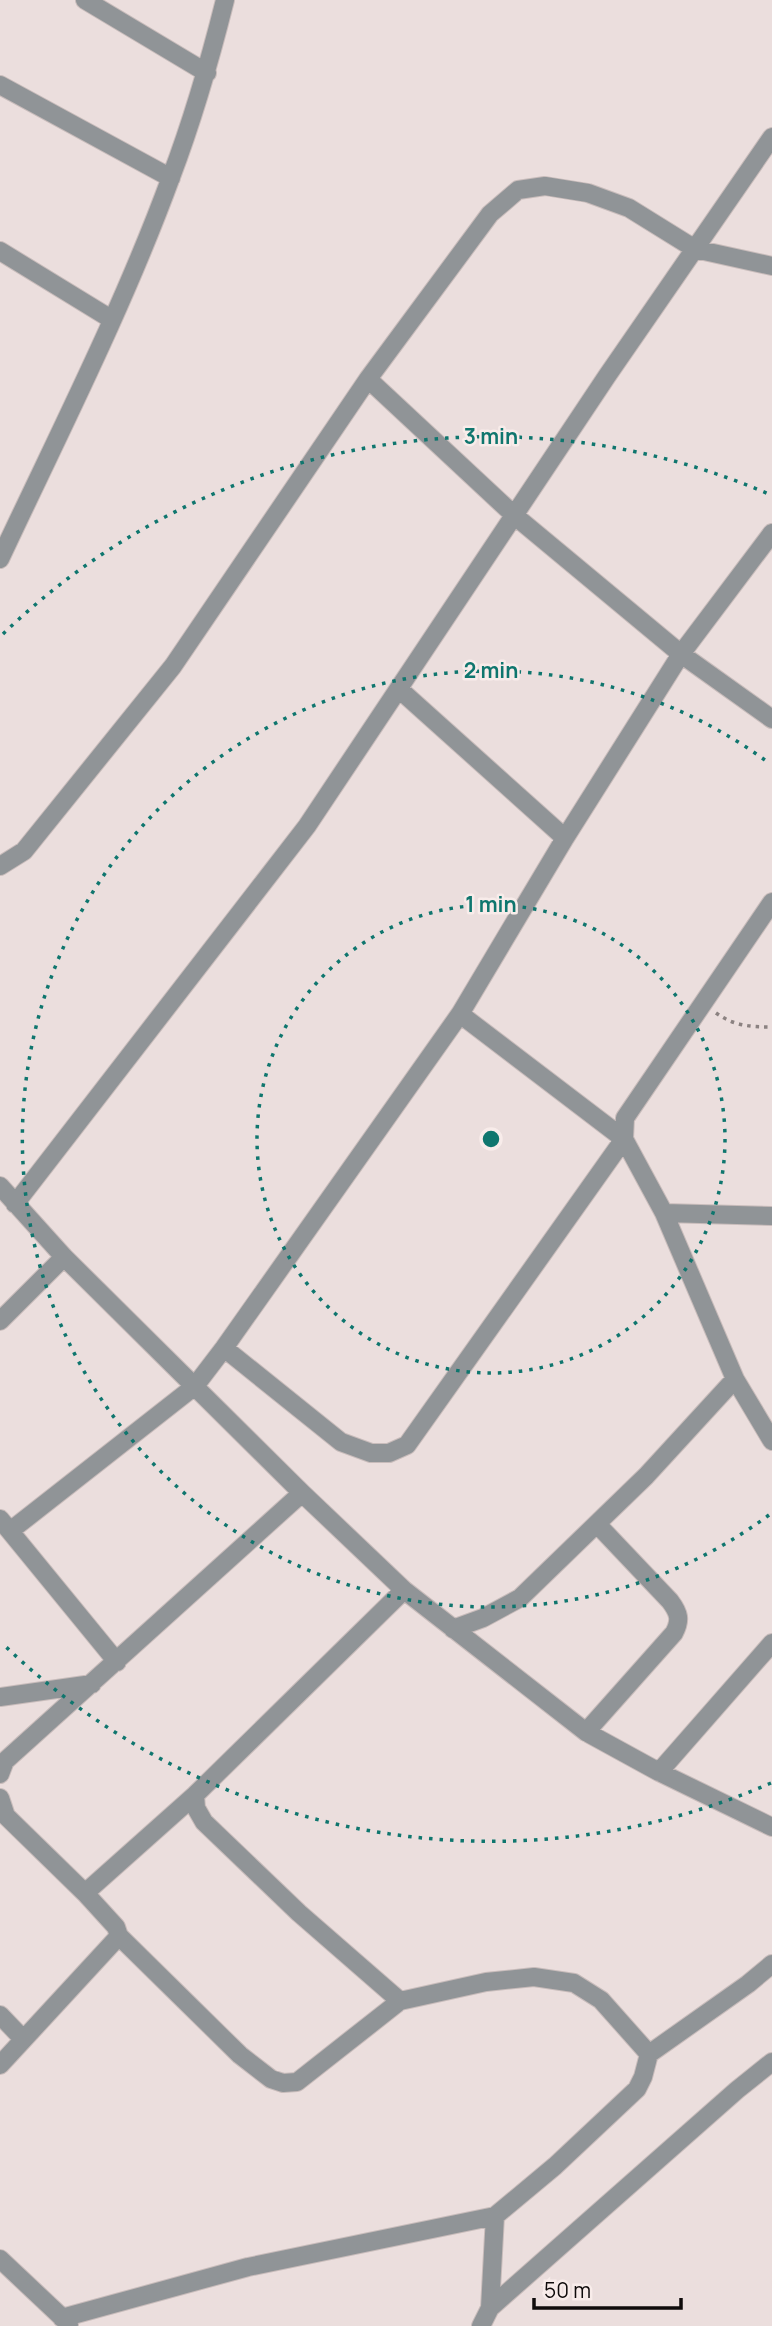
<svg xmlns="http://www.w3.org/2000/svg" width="772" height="2326" font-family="Manrope,sans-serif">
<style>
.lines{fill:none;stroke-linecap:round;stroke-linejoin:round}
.minor-casing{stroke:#c8bcbb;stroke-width:20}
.path{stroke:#8b8281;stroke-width:3.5;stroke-dasharray:3.5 5;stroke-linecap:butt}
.minor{stroke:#909497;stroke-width:18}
.ring{fill:none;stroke:#0f766e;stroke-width:3.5;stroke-dasharray:3.5 7}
.centre{fill:#0f766e;stroke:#f8ecea;stroke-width:3.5}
.ring-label{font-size:21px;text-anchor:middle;font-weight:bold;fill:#0f766e;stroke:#f8ecea;stroke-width:5;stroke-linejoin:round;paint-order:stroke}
</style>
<rect width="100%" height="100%" fill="#ebdedd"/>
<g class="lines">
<g class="minor-casing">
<path id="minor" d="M85,0L207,73
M0,85L171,178
M0,251L111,319
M368,379L515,516L681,654L772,719
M0,559C59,433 123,308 171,177C193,119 210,60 225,0
M399,689L565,838
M0,866L24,851L173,666L368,379L490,214L518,190L545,186L588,193L629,208L695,249L772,266
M460,1014L624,1139L664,1213L735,1379L772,1441
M0,1186L64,1257L302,1493L404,1590L586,1732L659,1772L772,1827
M15,1204L307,826L607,376L772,137
M664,1213L772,1216
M0,1321L64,1257
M224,1348L341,1442L371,1453H389L407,1445L624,1139L625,1118L772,902
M0,1519L117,1662
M10,1531L195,1386L224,1348L460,1014L565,838L681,654L772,533
M453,1629L483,1618L520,1598L646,1476L735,1379
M0,1697L92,1684
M586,1732L674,1633C681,1620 679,1613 670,1601L597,1524
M659,1772L772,1643
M0,1774L5,1761L302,1493
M195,1795L196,1808L204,1822L299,1913L400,2001
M0,1798L6,1816L85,1893L116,1927L119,1936L240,2055L271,2079L283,2083L297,2082L400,2001L486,1982L534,1977L574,1983L601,2000L649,2054
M85,1893L195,1795L404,1590
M0,2015L23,2039
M0,2065L119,1936
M0,2259L69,2324
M490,2308L737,2090L772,2062
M62,2318L248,2267L495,2216L555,2166L637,2089L643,2077L649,2054L748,1984L772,1964
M481,2326L490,2308L495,2216"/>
</g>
<path class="path" d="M716,1013C734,1026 751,1027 772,1027"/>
<use href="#minor" class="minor"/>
</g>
<g class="ring">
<circle cx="491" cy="1139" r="234"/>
<path d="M769 1515A468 468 0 1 1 769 763"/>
<path d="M771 1783A702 702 0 0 1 3 1644M3 634A702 702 0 0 1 771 495"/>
</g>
<circle cx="491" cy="1139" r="10" class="centre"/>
<g class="ring-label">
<text x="491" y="444">3 min</text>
<text x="491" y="678">2 min</text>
<text x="491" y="912">1 min</text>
</g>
<path d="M534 2298v10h147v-10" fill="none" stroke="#0f0b0b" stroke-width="3.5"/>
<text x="544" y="2298" font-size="21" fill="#0f0b0b" stroke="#f8ecea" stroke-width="5" paint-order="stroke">50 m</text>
</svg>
